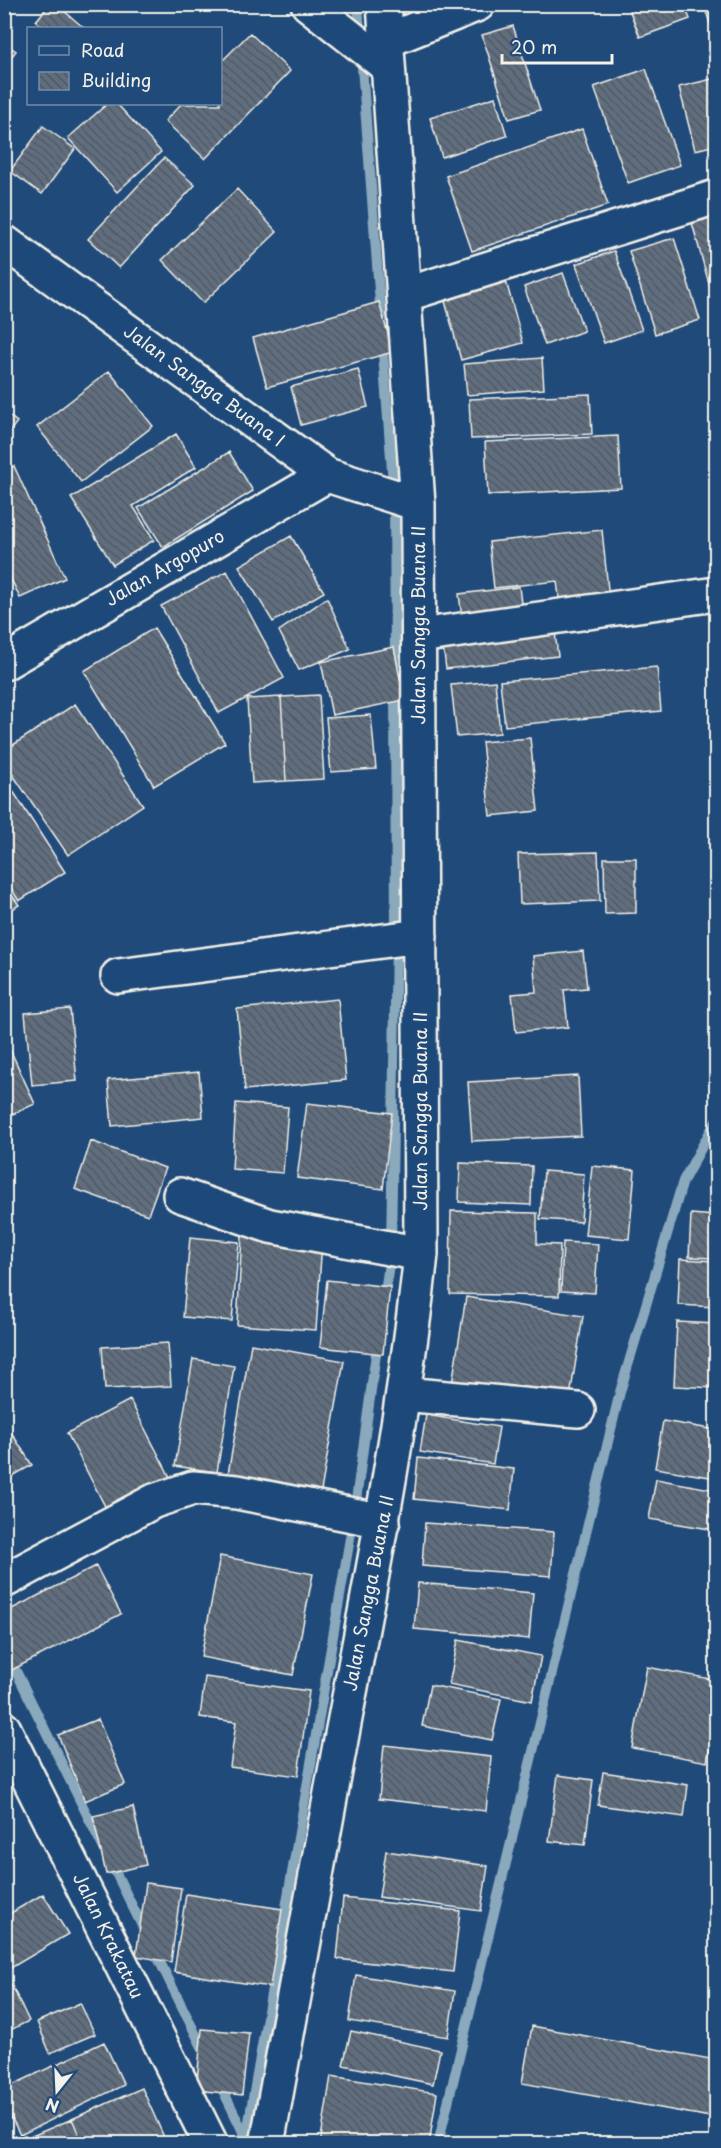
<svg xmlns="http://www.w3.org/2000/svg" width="721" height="2148" font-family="'Playpen Sans',sans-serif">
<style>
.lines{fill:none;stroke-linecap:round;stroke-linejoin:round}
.stream{stroke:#8aa9bd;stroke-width:10}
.building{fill:url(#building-back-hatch);stroke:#f4f1e8;stroke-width:1.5}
.street-casing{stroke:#f4f1e8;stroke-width:38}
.street{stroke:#1f4a7a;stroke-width:33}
.labels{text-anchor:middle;stroke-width:5;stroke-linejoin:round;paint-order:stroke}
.street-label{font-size:18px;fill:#f4f1e8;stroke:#1f4a7a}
</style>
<defs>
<pattern id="building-back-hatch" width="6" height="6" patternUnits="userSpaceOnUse" patternTransform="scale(1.5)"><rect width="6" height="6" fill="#5f6e7f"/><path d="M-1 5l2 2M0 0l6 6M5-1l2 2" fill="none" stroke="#535960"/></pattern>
</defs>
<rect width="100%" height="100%" fill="#1f4a7a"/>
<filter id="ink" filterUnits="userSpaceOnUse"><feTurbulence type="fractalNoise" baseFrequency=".0167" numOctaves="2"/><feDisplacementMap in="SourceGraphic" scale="12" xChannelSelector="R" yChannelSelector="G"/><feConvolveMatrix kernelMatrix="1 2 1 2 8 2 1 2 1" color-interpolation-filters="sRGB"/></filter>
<g filter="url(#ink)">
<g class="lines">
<path class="stream" d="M358,4L360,35
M361,54L381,317
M382,341L394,496L395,664
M384,1300L391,1249L396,939L395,689
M9,1657L207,2057
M219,2082L246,2138
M245,2144L354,1515L378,1339
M438,2144L620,1392L683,1181L716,1121"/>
</g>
<path class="building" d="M50,4H56L84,28H45L36,21Z
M627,4H684L690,19L640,37Z
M716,5V40L705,9Z
M513,26L540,110L509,119L482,35Z
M250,33L290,71L205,159L165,121L181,104H220V63Z
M4,43L16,51L4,66Z
M646,69L680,165L628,183L594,87Z
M716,78V145L695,150L679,87Z
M495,97L507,136L442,157L430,118Z
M107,104H117L161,152L117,192L68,138Z
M43,126L75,149L42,194L10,171Z
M582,129L608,205L472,251L446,176Z
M164,158L195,185L119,268L88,239Z
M237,189L277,232L203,303L162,260Z
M716,205V301L714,302L689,212Z
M674,238L700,320L655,334L629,251Z
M614,251L642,330L604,343L576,264Z
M503,270L523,343L461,360L441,286Z
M563,273L584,331L545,345L524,287Z
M379,302L393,352L267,387L253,338Z
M542,358L544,389L467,395L464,364Z
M358,369L368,407L301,425L291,387Z
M109,371L153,426L81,482L37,427Z
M590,394L592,434L471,439L469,399Z
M4,412L17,422L4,439Z
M176,434L196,467L133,506L154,540L113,565L71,498Z
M618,436L621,488L488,495L485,442Z
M229,452L253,491L163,547L138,508Z
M14,466L65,578L20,598L4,564V470Z
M602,530L609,599L560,605L557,581L494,588L489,542Z
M291,536L324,592L273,622L239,566Z
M227,571L284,678L219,713L161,606Z
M519,587L523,619L463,626L459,594Z
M327,598L350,649L299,670L279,631Z
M554,624L558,656L446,669L442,637Z
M154,628L225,743L154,786L84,671Z
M394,647L404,700L332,715L321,662Z
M657,667L661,711L505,726L500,681Z
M495,681L500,733L457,737L451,685Z
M319,695L324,779L286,781L281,697Z
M281,697L286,781L252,783L247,699Z
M75,704L143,805L68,855L4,762V751Z
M371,715L376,769L331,772L326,718Z
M530,738L538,811L490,816L482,742Z
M4,777L65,872L19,901L4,877Z
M598,852L600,901L520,904L518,854Z
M604,858H636V913L605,914Z
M4,884L19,905L4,914Z
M583,951L587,988L564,990L568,1027L516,1032L512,994L536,992L533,956Z
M338,999L346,1080L245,1090L237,1009Z
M70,1009L77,1081L32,1085L25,1013Z
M4,1036L35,1104L4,1118Z
M199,1072L203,1117L112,1126L108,1080Z
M578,1076L581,1136L472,1141L468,1082Z
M236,1103L288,1107L283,1173L232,1169Z
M307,1103L392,1113L383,1189L297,1178Z
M91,1141L165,1168L148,1215L75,1189Z
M460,1163L532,1166L531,1205L459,1202Z
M592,1166L635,1170L629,1239L585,1235Z
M544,1171L584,1174L581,1222L540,1219Z
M451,1211L537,1213V1244L560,1245L559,1296L450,1294Z
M691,1214L716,1216V1258L689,1257Z
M242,1236L322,1241L316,1330L237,1325Z
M190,1237L239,1242L232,1321L183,1317Z
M563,1242L598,1244L595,1293L561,1291Z
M680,1259L716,1261V1307L678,1305Z
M327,1280L390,1287L383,1354L320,1347Z
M466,1297L583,1316L569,1403L452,1384Z
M677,1322L716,1324V1388L674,1386Z
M168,1343L171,1386L105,1389L102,1347Z
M251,1344L344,1361L319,1502L226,1485Z
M193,1359L234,1366L217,1472L175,1466Z
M130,1400L171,1479L108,1512L67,1433Z
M426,1415L499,1427L493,1464L420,1452Z
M4,1421L32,1465L4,1481Z
M663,1421L716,1430V1478L655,1468Z
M418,1458L514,1469L510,1510L414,1499Z
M656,1479L716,1490V1530L649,1519Z
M425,1523L554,1532L551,1576L422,1566Z
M220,1556L313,1574L293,1675L201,1657Z
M96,1566L121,1614L4,1674V1613Z
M418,1583L533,1593L529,1639L414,1629Z
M458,1640L541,1656L532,1701L449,1684Z
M647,1667L716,1680V1715L707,1762L632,1748Z
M205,1677L309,1691L298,1776L230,1767L236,1722L200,1717Z
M430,1685L501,1699L492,1740L422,1726Z
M98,1719L125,1784L85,1801L58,1735Z
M384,1745L491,1757L486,1811L379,1799Z
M603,1772L688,1785L684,1817L598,1805Z
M558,1775L593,1780L585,1845L549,1841Z
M133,1807L146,1865L106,1874L93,1816Z
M4,1838L12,1851L4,1855Z
M386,1851L488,1866L481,1911L379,1897Z
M146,1883L181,1888L171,1962L136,1956Z
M43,1894L68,1934L4,1972V1917Z
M186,1894L282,1909L270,1987L174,1972Z
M343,1898L460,1911L453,1972L337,1959Z
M356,1975L455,1991L448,2037L349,2021Z
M9,1980L29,2021L4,2033V1983Z
M80,2003L95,2034L50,2053L37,2022Z
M532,2026L716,2060V2118L522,2083Z
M202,2029L249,2033L242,2095L196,2090Z
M351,2031L440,2050L433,2084L343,2065Z
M104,2042L124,2085L20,2135L4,2102V2089Z
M331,2076L437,2093L429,2144H320Z
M142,2088L167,2144H83L72,2119Z
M72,2119L83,2144H27L25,2139Z"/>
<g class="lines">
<g class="street-casing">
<path id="street" d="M308,4L387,66
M386,41L478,4
M4,242L327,475L418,504
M404,295L716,197
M419,636L716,594
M4,663L327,475
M118,976L420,936
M180,1195L270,1226L421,1254
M403,1394L578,1410
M4,1581L154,1501L193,1488L237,1492L383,1521
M4,1729L211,2144
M267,2144C292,2005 317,1867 343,1729C373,1571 404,1414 421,1254L418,504L384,4"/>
</g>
<use href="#street" class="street"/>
</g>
</g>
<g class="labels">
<g class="street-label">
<text transform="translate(204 386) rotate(36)" y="6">Jalan Sangga Buana I</text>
<text transform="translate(165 568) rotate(-30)" y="6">Jalan Argopuro</text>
<text transform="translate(419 625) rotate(-90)" y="6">Jalan Sangga Buana II</text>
<text transform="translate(421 1111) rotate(-90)" y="6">Jalan Sangga Buana II</text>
<text transform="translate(369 1593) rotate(-79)" y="6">Jalan Sangga Buana II</text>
<text transform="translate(108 1936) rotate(64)" y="6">Jalan Krakatau</text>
</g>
</g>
<rect width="721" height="2148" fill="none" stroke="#1f4a7a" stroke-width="24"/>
<rect x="12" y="12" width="697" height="2124" fill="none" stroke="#f4f1e8" stroke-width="2" filter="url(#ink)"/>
<rect x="27" y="27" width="195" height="78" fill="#1f4a7a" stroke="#748da6" stroke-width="1.5"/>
<rect x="39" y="46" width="30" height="9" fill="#1f4a7a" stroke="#748da6" stroke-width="1.5"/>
<text x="81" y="57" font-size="18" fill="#f4f1e8">Road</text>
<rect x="39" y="72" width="30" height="18" fill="url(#building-back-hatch)" stroke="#748da6" stroke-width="1.5"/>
<text x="81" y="87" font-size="18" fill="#f4f1e8">Building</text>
<g transform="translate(57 2091) rotate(198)" stroke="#1f4a7a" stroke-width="4.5" paint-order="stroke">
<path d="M0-4.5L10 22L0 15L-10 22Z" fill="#f4f1e8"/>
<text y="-9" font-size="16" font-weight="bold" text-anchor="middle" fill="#f4f1e8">N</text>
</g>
<path d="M502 54v9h110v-9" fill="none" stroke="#f4f1e8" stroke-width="3"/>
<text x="511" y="54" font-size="18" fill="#f4f1e8" stroke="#1f4a7a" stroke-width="4.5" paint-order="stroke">20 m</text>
</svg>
